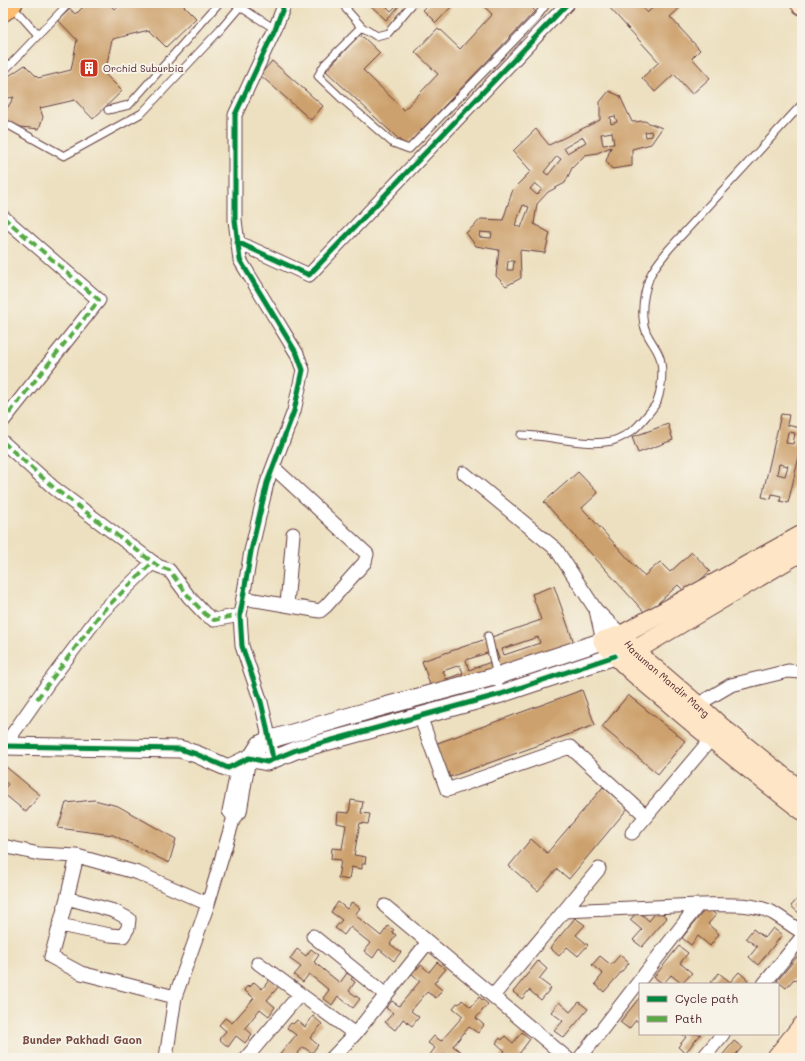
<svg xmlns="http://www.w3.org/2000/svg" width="805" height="1061" font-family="Mali,sans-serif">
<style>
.building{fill:#cda16d;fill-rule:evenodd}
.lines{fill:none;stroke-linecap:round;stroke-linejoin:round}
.service-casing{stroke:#623c41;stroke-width:9}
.minor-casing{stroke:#623c41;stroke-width:15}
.tertiary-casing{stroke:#623c41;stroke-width:19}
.secondary-casing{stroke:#623c41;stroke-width:21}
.primary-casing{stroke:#623c41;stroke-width:23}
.service{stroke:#fff;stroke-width:7}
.minor{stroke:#fff;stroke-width:13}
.tertiary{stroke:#fff;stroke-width:17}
.secondary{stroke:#fee5c5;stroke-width:19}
.primary{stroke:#fcbd6f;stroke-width:21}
.quiet{stroke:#57aa44;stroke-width:4;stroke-dasharray:8 4;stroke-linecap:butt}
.cycleway-casing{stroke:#f7f3e8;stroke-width:8}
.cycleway{stroke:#00873e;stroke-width:5}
.labels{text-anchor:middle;stroke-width:4;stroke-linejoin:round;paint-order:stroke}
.poi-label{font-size:10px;fill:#4a1f2b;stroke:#f7f3e8;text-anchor:start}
.street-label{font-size:10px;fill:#4a1f2b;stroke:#f7f3e8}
.neighbourhood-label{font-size:11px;font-weight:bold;fill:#784c42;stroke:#f7f3e8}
</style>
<rect width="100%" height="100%" fill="#f7f3e8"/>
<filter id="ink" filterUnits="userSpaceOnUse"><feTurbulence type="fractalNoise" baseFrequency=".025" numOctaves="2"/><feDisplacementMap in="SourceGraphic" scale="8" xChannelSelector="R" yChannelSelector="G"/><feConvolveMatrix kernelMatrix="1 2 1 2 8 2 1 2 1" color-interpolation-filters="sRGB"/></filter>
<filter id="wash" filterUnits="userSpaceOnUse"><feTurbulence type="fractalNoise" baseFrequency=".012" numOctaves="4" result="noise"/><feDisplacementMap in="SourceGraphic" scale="16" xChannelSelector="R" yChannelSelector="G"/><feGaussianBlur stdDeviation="0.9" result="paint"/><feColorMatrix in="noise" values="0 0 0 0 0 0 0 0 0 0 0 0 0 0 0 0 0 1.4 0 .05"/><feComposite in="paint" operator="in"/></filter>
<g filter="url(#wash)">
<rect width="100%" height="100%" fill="#ede0c0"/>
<g id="blocks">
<path class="building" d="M85,3H108L114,9L125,3H181L196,18L166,47L149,30L112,39L105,74L122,91L93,119L75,100L40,108L43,117L39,129L21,127L3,119L6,110L14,97L3,99V80L25,65L38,78L71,70L77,40L58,20L70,9L76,14L86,4Z
M368,3H390L386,6L391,11L399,3H402L386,20Z
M430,3H455L436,23L423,10Z
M480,3H527L535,11L406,146L326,71L360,34L380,53L363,70L404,110L438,74L415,52L438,28L460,49L492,14Z
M611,3H638L647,13L658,3H685L670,17L700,50L692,58L710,78L692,94L674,74L655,92L642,78L659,62L608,6Z
M272,61L323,106L311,120L260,75Z
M609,91L620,96L632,122L644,121L662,128L651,144L632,149V166L612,169L606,161L611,147L597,153L585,155L572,168L565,183L548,192L537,204L534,224L550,233L545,253L520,250L521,278L506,286L496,276L499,250L476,246L466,233L481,219L503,220L513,189L531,171L513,151L536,129L549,145L600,120V102ZM615,116L617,122L611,124L610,117ZM651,131L652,136L646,137L645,132ZM612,132L614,144L603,145L601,134ZM583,137L586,142L567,153L564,148ZM557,156L561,159L548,175L544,172ZM535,183L542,189L537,195L530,189ZM523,205L529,207L521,228L515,225ZM480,232L492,233L491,238L479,237ZM508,261H514L513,270H507Z
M781,414L789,415L787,425L800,428L802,421V444L788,503L780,501L781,496L772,494L771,499L762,497ZM788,432L795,433L793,444L786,443ZM779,464L788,466L785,476L777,474Z
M668,424L673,440L638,453L632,437Z
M578,472L598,493L582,508L644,576L660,562L670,572L692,552L710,571L686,593L678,585L646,614L544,502Z
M554,586L574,643L432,691L422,661L541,620L532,594ZM538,637L540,643L504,655L502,649ZM496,650L499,659L469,670L466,660ZM460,665L463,673L446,679L443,671Z
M582,690L595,725L447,778L435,744Z
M628,695L685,741L658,774L602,727Z
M5,766L40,795L26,812L3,793V790L8,784L3,780V768Z
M603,787L628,808L569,879L557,869L538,891L509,866L531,839L547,853Z
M94,800L118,806L176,839L169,863L113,835L58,828L66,803Z
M351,800L363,802L361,813L370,814L368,824L360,823L354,855L366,857L365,864H362V869L351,867L349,880L338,878L341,860L331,859L332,848L342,849L346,825L337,823L338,812L349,813Z
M802,894V913L801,915L791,906Z
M338,902L347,909L352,902L360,908L355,915L381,936L388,926L394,930L392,932L396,935L390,944L401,952L394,961L379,949L373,958L364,951L370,943L350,927L344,935L335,928L342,920L331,912Z
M707,907L716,915L708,924L719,934L710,946L698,936L691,945L682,938Z
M658,910L667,918L642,947L633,940L642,930L630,920L638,911L649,921Z
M575,918L585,925L576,935L588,945L578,956L567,947L559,956L550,948Z
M773,928L782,935L758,965L749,957L757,947L746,938L753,929L765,938Z
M679,946L688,953L680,963L692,973L682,984L671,975L663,984L654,977Z
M297,949L306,956L311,949L319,955L314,962L340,983L347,973L353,977L351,979L355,982L349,991L360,999L353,1008L338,996L332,1005L323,998L329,990L309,974L303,982L294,975L301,967L290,959Z
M802,951V986L794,979L786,988L777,981Z
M620,955L629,963L604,992L595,984L603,974L592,965L600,956L611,965Z
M538,961L547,969L539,979L551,988L541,1000L529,990L522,999L513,992Z
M437,962L446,969L434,983L442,990L436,998L427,992L411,1011L419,1017L412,1026L403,1019L395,1030L385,1022L393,1013L386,1008L392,1001L399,1006L420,981L411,973L415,968L417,969L421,965L429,972Z
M739,972L748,980L744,984H714L711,982L719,973L730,982Z
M270,979L279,986L267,1000L275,1007L269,1016L260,1009L245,1028L252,1034L245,1043L236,1036L228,1047L219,1039L226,1031L219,1025L225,1018L232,1023L254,998L244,990L248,985L250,987L254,982L262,989Z
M479,997L488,1004L476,1018L484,1025L478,1033L469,1027L453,1046L461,1052L456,1058H450L445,1054L442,1058L428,1057L435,1048L428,1043L434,1036L441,1041L463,1016L453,1008L457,1003L459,1004L462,1000L471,1007Z
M640,997V1023L636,1020L629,1029L620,1022Z
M559,1002L570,1012L579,1002L588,1009L564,1038L554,1031L563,1021L551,1012Z
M313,1016L322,1024L310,1038L318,1045L312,1053L303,1047L294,1058H277L296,1035L287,1028L291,1023L293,1024L297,1020L305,1027Z
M522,1032L530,1039L519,1054L524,1058H499L505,1051L496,1043L500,1038L502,1040L505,1036L513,1043Z
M682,1034H701L685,1053L678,1047L686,1037Z
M734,1041L742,1047L733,1058H720Z"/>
</g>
</g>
<g filter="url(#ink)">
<use href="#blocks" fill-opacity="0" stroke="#623c41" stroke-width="1"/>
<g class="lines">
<g class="service-casing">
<path id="service" d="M234,3L275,29
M350,3L346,9L362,27
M413,3L388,33L376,36L362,27L325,64L318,76L340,97L393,143L409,149L536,18L545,6L542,3
M12,6L38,35
M3,72L69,3
M108,110L129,105L219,3
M3,122L64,156L142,113L220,30L243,3
M521,435C551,435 581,447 612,441C618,439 628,434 633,430C638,427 655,406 657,402C661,390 663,375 661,362C659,346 644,339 643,318C642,305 645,289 650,276C654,267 663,257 669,249L802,104
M488,636L501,694"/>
</g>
<g class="minor-casing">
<path id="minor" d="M3,217L99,300L3,421
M237,242L309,275L568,3
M3,442L54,488L158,566L169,570L189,597L205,614L214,620L240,615
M464,473L556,549L596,610L622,635
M243,598L320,611L326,606L365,562L367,554L273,467
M287,605L293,534
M596,610L603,641
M697,705L731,685L788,671L802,672
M420,716L447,790L570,747L646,816
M4,746L49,682L101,613L153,562
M273,759L266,723L261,702L242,646L240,615L251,551L267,483L294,411L303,370L297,354L240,260L235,220V115L275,29L285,3
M234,817L229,811L239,763
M632,833L711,739
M3,846L39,854L77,856
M67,898L51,957L81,973L175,997
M698,905C720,905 753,902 773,913C783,919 792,926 802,932
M385,906L567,1058
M564,911L599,869
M59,925L110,935L123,936L128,928L129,919L114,911L67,898L77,856L138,873L208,904
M313,936L386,995
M258,963L300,994
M764,984L802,937
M493,996L564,911L698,905L580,1058
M166,1058L175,997L208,904L234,817L240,812L249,758
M246,1058L300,994L355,1034
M332,1058L355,1034L428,942
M703,1058L723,1034"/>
</g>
<g class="tertiary-casing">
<path id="tertiary" d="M3,746L180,749L196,754L228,768L249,758L267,762L296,750L501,694L615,656
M251,758L260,744L268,740L374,709L497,676L603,641"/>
</g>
<g class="secondary-casing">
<g id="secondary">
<path d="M800,3L802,5"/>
<path d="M802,535L622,635L603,641C621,663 643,681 665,699C709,738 756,774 802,810"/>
<path id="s1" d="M622,635L634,651L697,705L721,727L802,792"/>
<path d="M623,654L634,651L802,551"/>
<path d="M776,1058L802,1026"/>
<path d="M798,1058L802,1053"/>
</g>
</g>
<g class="primary-casing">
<path id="primary" d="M3,11L12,3"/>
</g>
<use href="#service" class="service"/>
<use href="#minor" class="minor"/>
<use href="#tertiary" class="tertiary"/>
<use href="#secondary" class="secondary"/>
<use href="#primary" class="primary"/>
<path class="quiet" d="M3,217L99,300L3,421
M3,442L54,488L158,566L169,570L189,597L205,614L214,620L240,615
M37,699L101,613L153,562"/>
<g class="cycleway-casing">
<path id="cycleway" d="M237,242L309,275L568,3
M3,746L180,749L196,754L228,768L249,758L267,762L296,750L501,694L615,656
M273,759L266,723L261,702L242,646L240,615L251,551L267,483L294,411L303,370L297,354L240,260L235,220V115L275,29L285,3"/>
</g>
<use href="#cycleway" class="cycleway"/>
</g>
</g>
<defs>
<g id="building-square" transform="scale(1)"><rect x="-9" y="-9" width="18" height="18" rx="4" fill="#c8321e" stroke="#f7f3e8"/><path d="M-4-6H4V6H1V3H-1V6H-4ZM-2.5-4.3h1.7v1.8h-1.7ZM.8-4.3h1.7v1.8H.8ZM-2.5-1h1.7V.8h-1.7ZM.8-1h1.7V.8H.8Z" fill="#fff"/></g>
</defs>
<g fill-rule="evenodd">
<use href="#building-square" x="89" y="68"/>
</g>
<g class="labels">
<g class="poi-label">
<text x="103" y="72">Orchid Suburbia</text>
</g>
<g class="street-label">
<text dy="4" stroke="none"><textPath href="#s1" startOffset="63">Hanuman Mandir Marg</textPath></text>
</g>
<g class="neighbourhood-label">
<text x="82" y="1044">Bunder Pakhadi Gaon</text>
</g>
</g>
<rect width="805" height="1061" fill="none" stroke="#f7f3e8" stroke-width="16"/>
<rect x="639" y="983" width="140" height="52" fill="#f7f3e8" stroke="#b29e9c"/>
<rect x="647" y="996" width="20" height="6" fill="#00873e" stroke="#b29e9c"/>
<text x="675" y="1003" font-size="12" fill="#4a1f2b">Cycle path</text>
<rect x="647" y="1016" width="20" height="6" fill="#57aa44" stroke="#b29e9c"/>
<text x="675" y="1023" font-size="12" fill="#4a1f2b">Path</text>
</svg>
